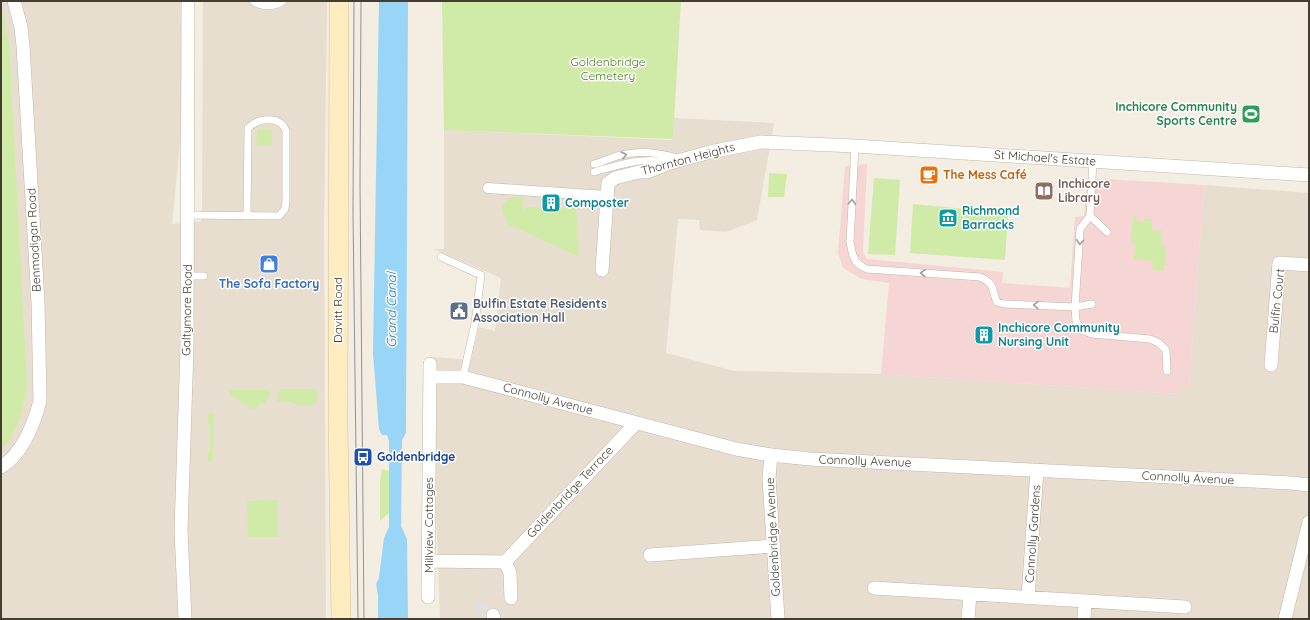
<svg xmlns="http://www.w3.org/2000/svg" width="1310" height="620" font-family="Quicksand,sans-serif">
<style>
.residential{fill:#e7ded0}
.medical{fill:#f5d6d4}
.green{fill:#d0eba7}
.parking{fill:#e3dfdb}
.water{fill:#98d5f6}
.lines{fill:none;stroke-linecap:round;stroke-linejoin:round}
.service-casing{stroke:#c2b7a7;stroke-width:8}
.pedestrian-casing{stroke:#c2b7a7;stroke-width:11}
.minor-casing{stroke:#c2b7a7;stroke-width:14}
.secondary-casing{stroke:#dac28f;stroke-width:20}
.service{stroke:#fff;stroke-width:7}
.pedestrian{stroke:#fff;stroke-width:10}
.minor{stroke:#fff;stroke-width:13}
.secondary{stroke:#ffecc0;stroke-width:19}
.tram{stroke:#939393;stroke-width:1}
.oneway{stroke:#a29e98}
.labels{text-anchor:middle;stroke-width:3;stroke-linejoin:round;paint-order:stroke}
.park-label{font-size:12px;fill:#487b21;stroke:#fff}
.leisure-label{font-size:12px;font-weight:bold;fill:#27864d;stroke:#fff;text-anchor:end}
.street-label{font-size:12px;fill:#453c32;stroke:#fff}
.food-label{font-size:12px;font-weight:bold;fill:#c56008;stroke:#fff;text-anchor:start}
.education-label{font-size:12px;font-weight:bold;fill:#785e54;stroke:#fff;text-anchor:start}
.culture-label{font-size:12px;font-weight:bold;fill:#0d838f;stroke:#fff;text-anchor:start}
.shop-label{font-size:12px;font-weight:bold;fill:#366cbe;stroke:#fff}
.service-label{font-size:12px;font-weight:bold;fill:#4e5e75;stroke:#fff;text-anchor:start}
.transit-label{font-size:12px;font-weight:bold;fill:#164399;stroke:#fff;text-anchor:start}
.water-label{font-size:13px;font-style:italic;fill:#227cb1;stroke:#fff}
</style>
<rect width="100%" height="100%" fill="#f3ede2"/>
<path class="residential" d="M1,1H194L172,224L202,221L203,1H327L324,224L326,619H1Z
M674,118L774,123L757,220L726,232L700,230L699,220L678,219L666,353L734,371L881,374L1180,394V384L1189,385L1204,185L1309,193V619H440L436,510L433,357L471,360L479,327L495,331L501,278L433,249H444V130L671,140L673,139Z"/>
<path class="medical" d="M867,164L863,252L867,259L1003,272L1002,283L1070,288L1075,217L1084,216L1088,178L1204,185L1189,385H1180V394L881,374L889,283L862,279L843,268L838,253L845,166Z"/>
<path class="green" d="M442,1H681L673,139L444,130Z
M1,5L9,44L27,384C24,407 19,432 1,450Z
M257,130H272V146L256,145Z
M769,173L787,174L784,197H768Z
M874,178L900,180L895,255L868,254Z
M511,197H523V210H525L526,207L576,208L579,257L508,224L502,211L503,204Z
M913,204L1008,213L1005,260L910,253Z
M1133,215L1137,216L1136,221L1144,222V219H1152V230L1162,231L1161,245L1166,246L1164,271L1152,270L1153,261L1134,259L1135,244L1131,243Z
M282,389H316L318,400L316,404L299,406L290,401L277,402V392Z
M231,390H269L270,395L265,403H260L255,409H252L231,396L229,392Z
M208,413H213V462H208V452L210,451V425L208,424Z
M382,469L392,472L391,511L380,521V482Z
M277,500L278,537H248L247,501Z"/>
<path class="parking" d="M476,600L504,610L502,619H477Z"/>
<path class="water" d="M379,1H408L406,433L402,440L401,526L407,539L408,619H378V595L376,584L379,578L384,538L389,527V441L387,435H382L379,429L373,353Z"/>
<g class="lines">
<g class="service-casing">
<path id="service" d="M253,1C260,7 276,7 283,1
M855,146L850,242C853,257 853,263 867,269L980,277C996,284 991,289 997,302L1004,304L1075,307L1092,304
M1093,161L1090,216L1080,229L1075,307L1076,321L1081,330L1092,334L1150,339L1159,343L1166,350L1167,371
M594,164C603,162 612,157 621,155C639,150 660,153 678,158
M594,172C618,165 641,157 668,162
M188,215L279,216L285,209L286,201V131C281,115 258,118 248,128L247,216
M1090,216L1107,232
M441,257L481,275L475,323L463,377
M187,276H204"/>
</g>
<g class="pedestrian-casing">
<path id="pedestrian" d="M488,188L606,196"/>
</g>
<g class="minor-casing">
<path id="minor" d="M602,270L608,183L615,178L639,172H647L670,163L710,152L761,142L855,146L1309,175
M1271,365L1279,263L1309,265
M430,377H463L736,449L771,455L810,459L1291,483L1309,485
M771,455L769,478L778,619
M1,467C22,454 34,424 40,401L38,302L23,46L21,27L14,1
M650,555L773,546
M429,561L505,562L636,423
M505,562L510,573L511,598
M874,588L1185,607
M428,597L430,364
M1028,597L1037,470
M493,615L494,619
M185,619L181,530L187,348L188,1
M968,619L970,594
M1084,619L1085,601
M1285,619L1309,522"/>
</g>
<g class="secondary-casing">
<path id="secondary" d="M339,1L338,425L341,619"/>
</g>
<use href="#service" class="service"/>
<use href="#pedestrian" class="pedestrian"/>
<use href="#minor" class="minor"/>
<use href="#secondary" class="secondary"/>
<path class="tram" d="M354,1L353,212L358,619
M361,1L360,184L364,619"/>
</g>
<defs><path id="oneway-chevron" d="M-2-3.5L2.5 0L-2 3.5" fill="none" stroke-width="1.6" stroke-linecap="round" stroke-linejoin="round"/></defs>
<g class="oneway">
<use href="#oneway-chevron" transform="translate(624 155) rotate(-12)"/>
<use href="#oneway-chevron" transform="translate(852 202) rotate(-87)"/>
<use href="#oneway-chevron" transform="translate(1080 242) rotate(94)"/>
<use href="#oneway-chevron" transform="translate(923 273) rotate(-176)"/>
<use href="#oneway-chevron" transform="translate(1036 305) rotate(-178)"/>
</g>
<defs>
<g id="stadium-square" transform="scale(1)"><rect x="-9" y="-9" width="18" height="18" rx="4" fill="#2e9e5b" stroke="#fff"/><path d="M0-5a6.5 5 0 1 0 0 10a6.5 5 0 1 0 0-10ZM-3.5-1.8h7v3.6h-7Z" fill="#fff"/></g>
<g id="cafe-square" transform="scale(1)"><rect x="-9" y="-9" width="18" height="18" rx="4" fill="#e8710a" stroke="#fff"/><path d="M-5.5-4.5H6V0H3Q3 3.5 0 3.5H-2.5Q-5.5 3.5-5.5 0ZM3-3.2v2h1.7v-2ZM-6 4.5H4V6H-6Z" fill="#fff"/></g>
<g id="library-square" transform="scale(1)"><rect x="-9" y="-9" width="18" height="18" rx="4" fill="#8d6e63" stroke="#fff"/><path d="M-6-4Q-3-5.5-.7-3.5V5Q-3 3-6 4ZM6-4Q3-5.5 .7-3.5V5Q3 3 6 4Z" fill="#fff"/></g>
<g id="building-square" transform="scale(1)"><rect x="-9" y="-9" width="18" height="18" rx="4" fill="#0f9aa8" stroke="#fff"/><path d="M-4-6H4V6H1V3H-1V6H-4ZM-2.5-4.3h1.7v1.8h-1.7ZM.8-4.3h1.7v1.8H.8ZM-2.5-1h1.7V.8h-1.7ZM.8-1h1.7V.8H.8Z" fill="#fff"/></g>
<g id="museum-square" transform="scale(1)"><rect x="-9" y="-9" width="18" height="18" rx="4" fill="#0f9aa8" stroke="#fff"/><path d="M0-6L6-3V-2H-6V-3ZM-5-1h2V3h-2ZM-1-1h2V3h-2ZM3-1h2V3H3ZM-6 4H6V6H-6Z" fill="#fff"/></g>
<g id="shop-square" transform="scale(1)"><rect x="-9" y="-9" width="18" height="18" rx="4" fill="#3f7fe0" stroke="#fff"/><path d="M-5-2.5h2.3a2.7 3.5 0 0 1 5.4 0H5L5.5 6h-11ZM-1.5-2.5h3a1.5 2.3 0 0 0-3 0Z" fill="#fff"/></g>
<g id="civic-square" transform="scale(1)"><rect x="-9" y="-9" width="18" height="18" rx="4" fill="#5c6f8a" stroke="#fff"/><path d="M-.6-6.5H3V-4.5H.6V-3L4-1V1h2V6H-6V1h2V-1L-.6-3ZM-1.2 2.5V6h2.4V2.5Z" fill="#fff"/></g>
<g id="bus-square" transform="scale(1)"><rect x="-9" y="-9" width="18" height="18" rx="4" fill="#1a4fb4" stroke="#fff"/><path d="M-5-6H5V4H4V6H2V4H-2V6H-4V4H-5ZM-3.5-4V0h7V-4ZM-3.5 1.2v1.5H-2V1.2ZM2 1.2v1.5H3.5V1.2Z" fill="#fff"/></g>
</defs>
<g fill-rule="evenodd">
<use href="#stadium-square" x="1251" y="114"/>
<use href="#cafe-square" x="929" y="175"/>
<use href="#library-square" x="1044" y="191"/>
<use href="#building-square" x="551" y="203"/>
<use href="#museum-square" x="948" y="218"/>
<use href="#shop-square" x="269" y="264"/>
<use href="#civic-square" x="459" y="311"/>
<use href="#building-square" x="984" y="335"/>
<use href="#bus-square" x="363" y="457"/>
</g>
<g class="labels">
<g class="park-label">
<text x="608" y="66">Goldenbridge<tspan x="608" dy="14">Cemetery</tspan></text>
</g>
<g class="leisure-label">
<text x="1237" y="111">Inchicore Community<tspan x="1237" dy="14">Sports Centre</tspan></text>
</g>
<g class="street-label">
<text transform="translate(1045 158) rotate(4)" y="4">St Michael's Estate</text>
<text transform="translate(688 159) rotate(-15)" y="4">Thornton Heights</text>
<text transform="translate(34 240) rotate(-93)" y="4">Benmadigan Road</text>
<text transform="translate(1277 301) rotate(-84)" y="4">Bulfin Court</text>
<text transform="translate(187 310) rotate(-89)" y="4">Galtymore Road</text>
<text transform="translate(338 310) rotate(-90)" y="4">Davitt Road</text>
<text transform="translate(548 399) rotate(15)" y="4">Connolly Avenue</text>
<text transform="translate(865 461) rotate(2)" y="4">Connolly Avenue</text>
<text transform="translate(1188 478) rotate(3)" y="4">Connolly Avenue</text>
<text transform="translate(570 492) rotate(-47)" y="4">Goldenbridge Terrace</text>
<text transform="translate(429 525) rotate(-90)" y="4">Millview Cottages</text>
<text transform="translate(1033 534) rotate(-86)" y="4">Connolly Gardens</text>
<text transform="translate(773 537) rotate(-93)" y="4">Goldenbridge Avenue</text>
</g>
<g class="food-label">
<text x="943" y="179">The Mess Café</text>
</g>
<g class="education-label">
<text x="1058" y="188">Inchicore<tspan x="1058" dy="14">Library</tspan></text>
</g>
<g class="culture-label">
<text x="565" y="207">Composter</text>
<text x="962" y="215">Richmond<tspan x="962" dy="14">Barracks</tspan></text>
<text x="998" y="332">Inchicore Community<tspan x="998" dy="14">Nursing Unit</tspan></text>
</g>
<g class="shop-label">
<text x="269" y="288">The Sofa Factory</text>
</g>
<g class="service-label">
<text x="473" y="308">Bulfin Estate Residents<tspan x="473" dy="14">Association Hall</tspan></text>
</g>
<g class="transit-label">
<text x="377" y="461">Goldenbridge</text>
</g>
<g class="water-label">
<text transform="translate(391 310) rotate(-90)" y="5">Grand Canal</text>
</g>
</g>
<rect width="1310" height="620" fill="none" stroke="#453c32" stroke-width="4"/>
</svg>
